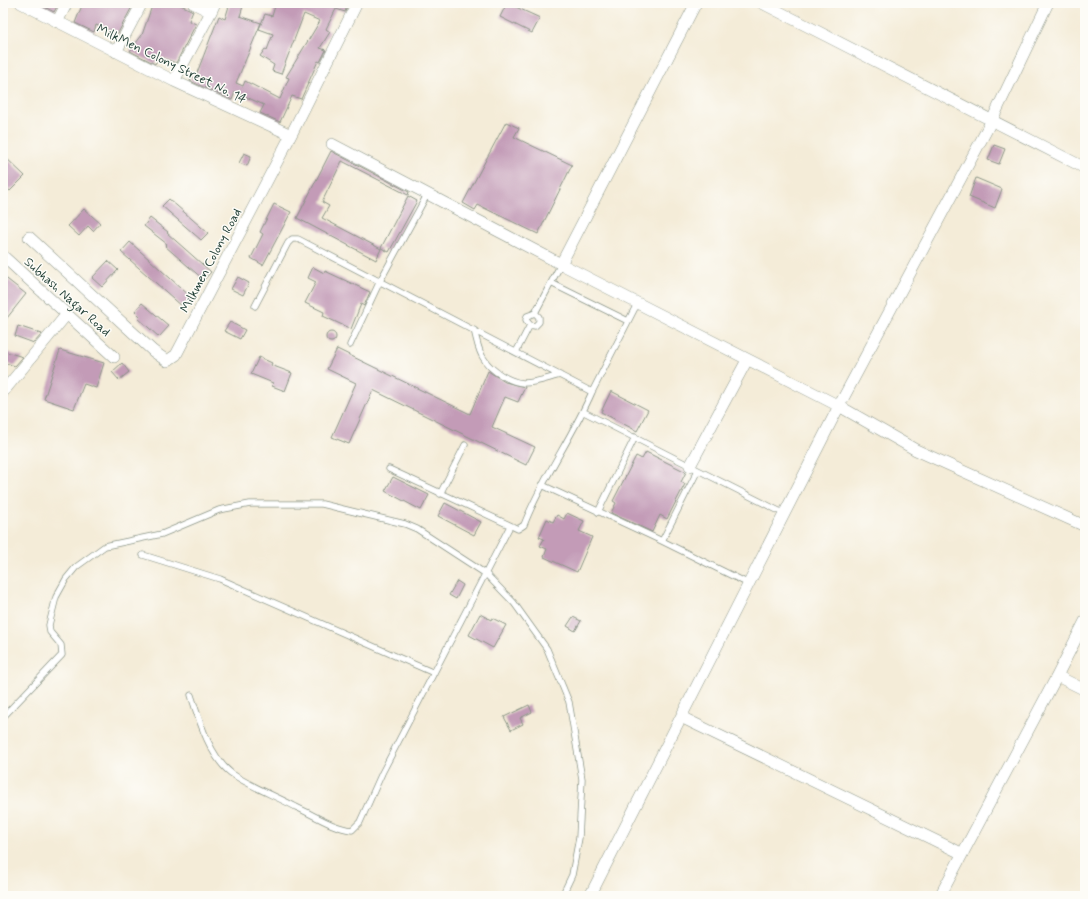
<svg xmlns="http://www.w3.org/2000/svg" width="1088" height="899" font-family="Mynerve,sans-serif">
<style>
.building{fill:#c39bb7}
.lines{fill:none;stroke-linecap:round;stroke-linejoin:round}
.lane-casing{stroke:#8a9486;stroke-width:7}
.street-casing{stroke:#8a9486;stroke-width:12}
.lane{stroke:#fff;stroke-width:5.5}
.street{stroke:#fff;stroke-width:11}
.labels{text-anchor:middle;stroke-width:3;stroke-linejoin:round;paint-order:stroke}
.street-label{font-size:13px;fill:#1f3d34;stroke:#fdfcf7}
</style>
<rect width="100%" height="100%" fill="#fdfcf7"/>
<filter id="ink" filterUnits="userSpaceOnUse"><feTurbulence type="fractalNoise" baseFrequency=".025" numOctaves="2"/><feDisplacementMap in="SourceGraphic" scale="8" xChannelSelector="R" yChannelSelector="G"/><feConvolveMatrix kernelMatrix="1 2 1 2 8 2 1 2 1" color-interpolation-filters="sRGB"/></filter>
<filter id="wash" filterUnits="userSpaceOnUse"><feTurbulence type="fractalNoise" baseFrequency=".012" numOctaves="4" result="noise"/><feDisplacementMap in="SourceGraphic" scale="16" xChannelSelector="R" yChannelSelector="G"/><feGaussianBlur stdDeviation="0.9" result="paint"/><feColorMatrix in="noise" values="0 0 0 0 0 0 0 0 0 0 0 0 0 0 0 0 0 1.4 0 .05"/><feComposite in="paint" operator="in"/></filter>
<g filter="url(#wash)">
<rect width="100%" height="100%" fill="#f4ecd8"/>
<g id="blocks">
<path class="building" d="M37,3H59L54,12Z
M83,3H134L118,33L96,25L94,32L75,23Z
M153,3H177L193,11L189,21L196,24L176,63L159,57L155,64L130,51L142,35Z
M230,3H244L240,16L261,23L236,83L243,86L245,81L280,99L289,78L286,77L320,21L304,14L281,74L272,71L274,65L260,56L265,49L267,50L273,34L259,29L265,14L272,16L276,3L287,7L289,3H348L345,12L336,9L326,29L330,32L320,48L326,50L320,62L318,61L301,99L292,96L280,122L260,113L264,105L235,92L232,100L190,81L192,76L195,78L219,16L225,19Z
M507,3L540,18L532,33L500,17Z
M506,122L519,128L514,137L572,165L538,234L478,205L475,210L463,203Z
M994,145L1005,149L999,164L988,160Z
M331,151L409,192L408,195L342,161L322,202L329,206L322,218L381,249L376,260L297,218Z
M244,153L251,156L247,166L239,163Z
M3,155L25,176L10,191L3,185Z
M976,178L1002,189L995,208L969,197Z
M408,196L417,201L389,252L381,248Z
M169,199L208,233L201,240L162,206Z
M274,204L291,212L263,265L251,258L263,234L260,232Z
M84,209L100,223L93,231L88,226L79,236L68,226Z
M150,218L168,232L167,233L211,272L204,280L165,246L167,244L144,226Z
M130,242L191,297L183,307L121,252Z
M108,261L118,270L102,287L92,278Z
M313,267L324,273L325,271L370,292L364,306L361,304L351,329L323,316L324,312L305,303L316,282L308,278Z
M3,276L26,294L3,323Z
M238,277L249,283L243,295L231,289Z
M142,303L169,326L159,337L138,318L140,316L135,311Z
M230,322L245,330L240,339L224,331Z
M18,326L42,334L34,343L15,336Z
M326 337a5 5 0 1 1 10 0a5 5 0 1 1-10 0Z
M337,349L470,414L488,371L505,382L525,387L518,402L505,397L492,427L535,447L526,465L373,390L349,444L332,437L356,383L327,369Z
M60,350L104,363L96,388L84,384L74,409L44,399Z
M3,351L23,357L15,366L3,362Z
M259,357L272,363L271,365L292,373L285,391L272,386L273,383L251,374Z
M122,363L129,372L119,380L112,372Z
M611,391L648,410L637,431L601,412Z
M646,452L686,472L681,482L685,484L667,519L660,515L652,532L611,513L616,503L613,501L636,456L642,459Z
M393,477L429,495L421,510L385,491Z
M445,503L481,522L474,535L438,516Z
M567,513L584,521L579,531L592,537L577,572L544,557L547,549L540,546L544,539L539,537L547,519L553,522L557,515L564,519Z
M457,581L463,585L456,599L449,595Z
M480,614L491,620L492,618L506,625L493,648L469,635Z
M573,617L581,621L575,631L567,626Z
M529,705L532,712L520,718L523,724L511,730L504,717Z"/>
</g>
</g>
<g filter="url(#ink)">
<use href="#blocks" fill-opacity="0" stroke="#8a9486" stroke-width="1"/>
<g class="lines">
<g class="lane-casing">
<path id="lane" d="M551,283L628,321
M255,306L288,243L292,239H298L592,392L638,302
M535,313L561,264
M530,325L535,326L539,322V317L535,313
M530,325L526,320L527,316L535,313
M474,330C477,340 478,351 484,359C491,371 510,382 523,383C536,383 548,378 560,375
M350,345L380,281L428,193
M516,352L530,325
M584,412L698,470L662,541L749,584
M389,469L518,529L524,525C542,478 572,438 592,392
M698,470L785,514
M542,485L662,541
M440,494L465,445
M598,512L635,437
M143,555L220,579L434,673
M191,695C199,720 210,757 231,773C249,786 276,796 296,807C314,815 333,828 352,830L360,822L382,773L510,526
M3,717L62,655L61,645L50,632L49,625L56,597L66,579L76,567L105,546L162,534L219,510L250,504H322L405,524L417,529L486,574L514,603L547,649L569,702L582,779L579,838L572,875L562,896"/>
</g>
<g class="street-casing">
<path id="street" d="M21,3L174,81L291,135
M193,3L211,12L215,3
M762,3L1085,168
M57,22L67,3
M116,52L142,3
M174,81L211,12
M332,144L561,264L696,3
M29,237L153,351L167,361L176,355L291,135L357,3
M3,256L114,357
M561,264L839,406L916,450L1085,526
M3,392L67,314
M690,466L747,360
M1057,676L1085,690
M681,717L961,853
M590,896L839,406L992,120L1048,3
M940,896L1057,676L1085,621"/>
</g>
<use href="#lane" class="lane"/>
<use href="#street" class="street"/>
</g>
</g>
<g class="labels">
<g class="street-label">
<text transform="translate(172 63) rotate(26)" y="5">MilkMen Colony Street No. 14</text>
<text transform="translate(210 260) rotate(-62)" y="5">Milkmen Colony Road</text>
<text transform="translate(68 296) rotate(42)" y="5">Subhash Nagar Road</text>
</g>
</g>
<rect width="1088" height="899" fill="none" stroke="#fdfcf7" stroke-width="16"/>
</svg>
